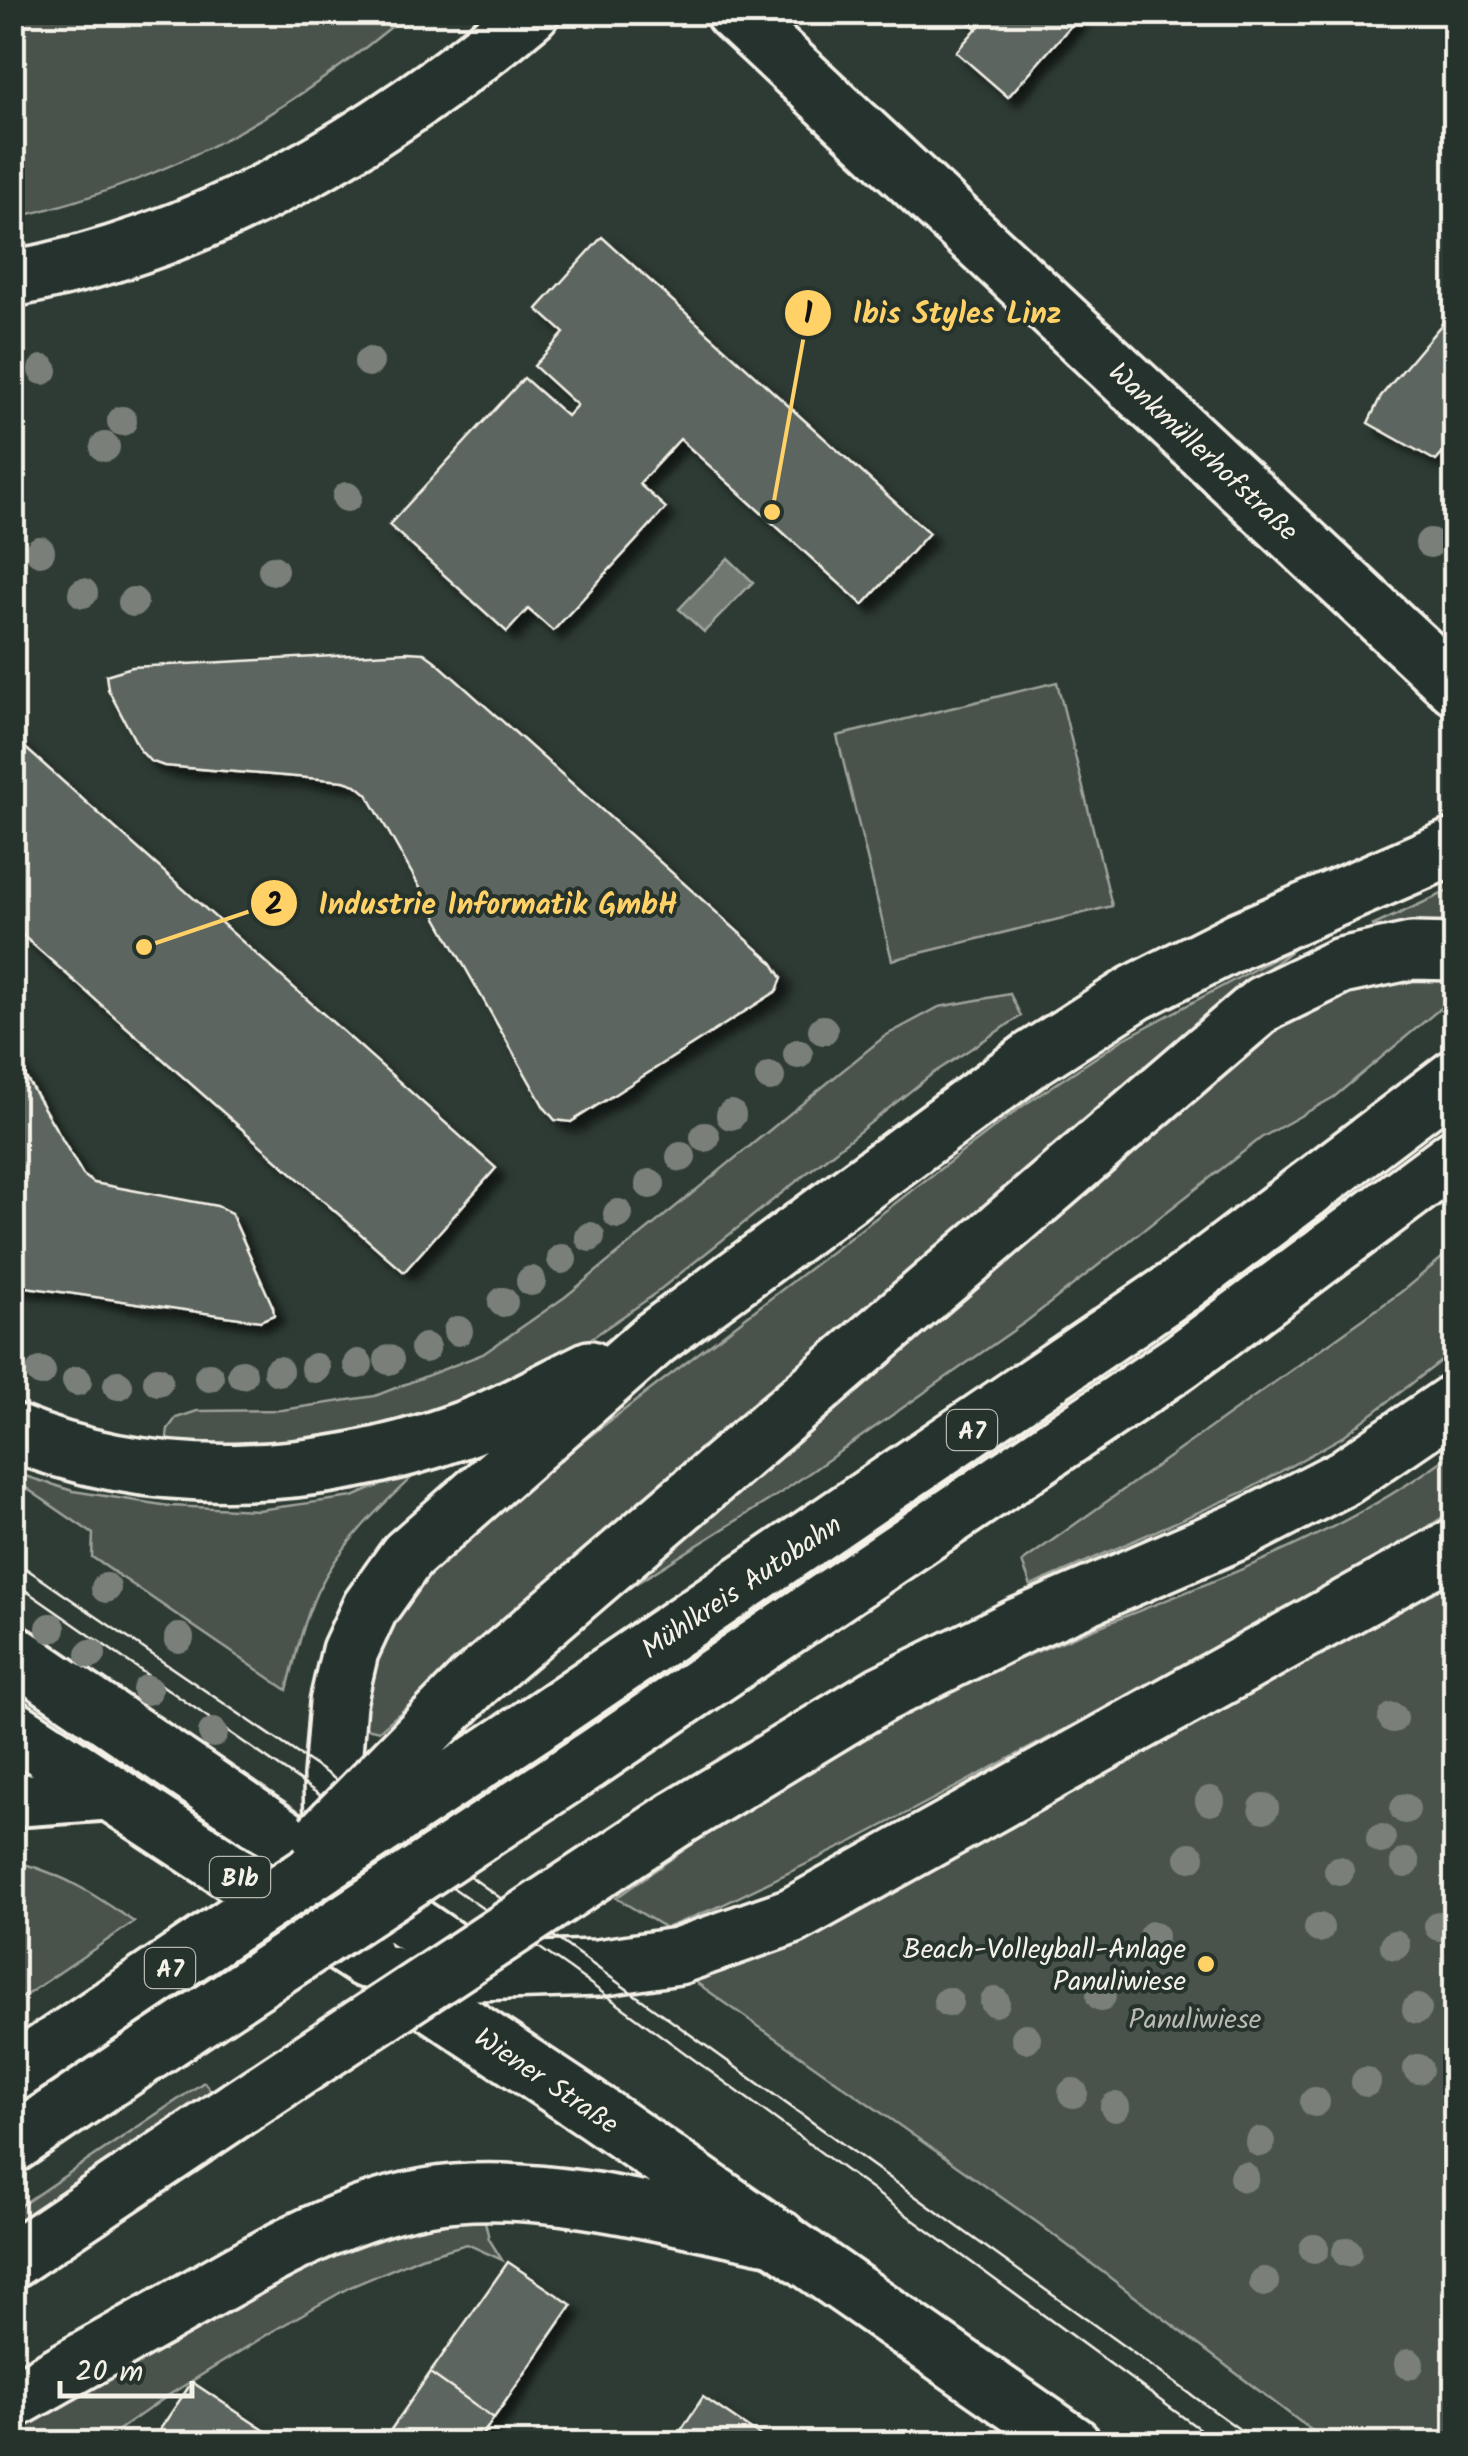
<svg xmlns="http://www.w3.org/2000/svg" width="1468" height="2456" font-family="Kalam,sans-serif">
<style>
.green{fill:#48524c;stroke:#9ea29a;stroke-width:2.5}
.water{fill:#6f7770;stroke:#a4a8a0;stroke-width:2.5}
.building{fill:#5c655e;stroke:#f4f1e8;stroke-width:2.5;filter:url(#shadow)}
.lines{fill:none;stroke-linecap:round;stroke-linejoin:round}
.street-casing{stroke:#f4f1e8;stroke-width:58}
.secondary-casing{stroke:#f4f1e8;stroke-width:62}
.primary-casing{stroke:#f4f1e8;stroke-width:62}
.highway-casing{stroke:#f4f1e8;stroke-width:62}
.street{stroke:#26332d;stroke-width:50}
.secondary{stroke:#26332d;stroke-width:55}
.primary{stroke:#26332d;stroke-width:55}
.highway{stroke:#26332d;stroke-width:55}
.tram{stroke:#f4f1e8;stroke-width:2.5}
.highway-bridge-casing{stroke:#f4f1e8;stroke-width:62;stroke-linecap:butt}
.highway-bridge{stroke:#26332d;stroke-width:55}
.tree{fill:#7a8079}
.poi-dot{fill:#ffd166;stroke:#26332d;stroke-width:4}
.labels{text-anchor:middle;stroke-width:8;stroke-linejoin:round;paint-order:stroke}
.shield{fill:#26332d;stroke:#b6b8b0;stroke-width:2.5}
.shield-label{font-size:25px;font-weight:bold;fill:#f4f1e8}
.street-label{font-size:28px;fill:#f4f1e8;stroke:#26332d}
.poi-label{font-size:28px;fill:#f4f1e8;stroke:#26332d;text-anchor:end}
.park-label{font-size:28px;fill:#b8b9b1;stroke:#26332d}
.leader{fill:none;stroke:#ffd166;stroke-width:4}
.callout-dot{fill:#ffd166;stroke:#26332d;stroke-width:4}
.mark-label{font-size:30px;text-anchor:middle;font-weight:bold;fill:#111}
.callout-label{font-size:30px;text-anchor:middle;font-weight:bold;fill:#ffd166;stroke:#26332d;stroke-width:8;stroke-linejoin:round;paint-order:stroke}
</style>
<defs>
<filter id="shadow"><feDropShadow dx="9" dy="9" stdDeviation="5" flood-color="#0009"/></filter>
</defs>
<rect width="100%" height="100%" fill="#2e3b34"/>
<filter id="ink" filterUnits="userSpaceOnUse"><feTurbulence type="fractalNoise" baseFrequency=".01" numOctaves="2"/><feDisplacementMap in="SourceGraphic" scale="20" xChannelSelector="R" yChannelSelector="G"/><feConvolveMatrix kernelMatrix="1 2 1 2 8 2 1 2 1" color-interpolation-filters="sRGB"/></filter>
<g filter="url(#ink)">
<path class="green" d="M12,13L13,12L408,13C287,115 167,182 13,218Z
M1057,682L1112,906L892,960L837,736Z
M1455,888V927L1372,926Z
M1296,947L1204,1018L379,1731L362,1727C369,1689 376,1649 395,1615C422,1567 470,1532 510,1497L1024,1105L1122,1040Z
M1434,975L1455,976V996L1334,1097L1261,1138L1027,1321L779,1494L589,1613L1274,1030L1335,999L1382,981Z
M1010,994L1021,1016L932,1074L648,1299L567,1355L474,1407L355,1442L245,1454L166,1445L168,1429L176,1418L197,1411L282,1410L375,1396L483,1354L565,1297L885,1036L939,1007Z
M1455,1247V1348L1445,1358L1342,1437L1244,1492L1031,1586L1022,1562L1401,1292Z
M1455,1451V1509L1350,1578L854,1841L720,1906L666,1928L616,1898C735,1812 858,1732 992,1671C1148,1601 1317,1556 1455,1451Z
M424,1466C384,1503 341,1542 317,1592C303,1623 295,1658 287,1690L92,1557L93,1534L13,1479L12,1472L73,1491L169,1506L258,1510L353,1497Z
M1455,1576V2443H1328L1038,2223L687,1976Z
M21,1863C67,1876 95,1895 134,1922L13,2004V1864Z
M204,2082L217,2098L13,2234V2211Z
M484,2217L489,2239L502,2260L467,2244L421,2257L350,2287L273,2331L169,2395L100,2443H13L12,2433L305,2267L424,2224Z"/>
<path class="water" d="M728,558L753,582L704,632L679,609Z"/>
<path class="building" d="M958,12H991L977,29Z
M991,12H1083L1008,97L956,52Z
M602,237L929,533L863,605L680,439L639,484L666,508L553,631L528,609L507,632L389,525L524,378L567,416L577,405L534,366L564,333L537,309Z
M1447,318L1456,324V438L1436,461L1368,423L1381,396Z
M408,652L424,653L435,661L772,962L782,978L777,991L571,1122L555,1120L544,1107L367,794L356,785L344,781L164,766L150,761L140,750L108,689L106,675L132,667Z
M12,736L496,1168L404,1272L12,926Z
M12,1054L83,1175L94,1183L217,1206L231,1213L273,1307L274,1315L260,1321L12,1285Z
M508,2262L572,2305L494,2418L430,2373Z
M430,2373L494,2418L476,2444H381Z
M192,2382L285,2444H150Z
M703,2397L772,2444H672Z"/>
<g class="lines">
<g class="street-casing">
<path id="street" d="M12,1801L114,1794"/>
</g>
<g class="secondary-casing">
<path id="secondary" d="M12,279C209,242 380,139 531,12
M388,1974L597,2113L1073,2444"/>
</g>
<g class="primary-casing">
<path id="primary" d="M733,12L1456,687
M12,1728L364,1959"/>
</g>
<g class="highway-casing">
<path id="highway" d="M12,1432C153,1490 318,1482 459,1431C504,1415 547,1390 590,1369
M12,1652L469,1963L492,1971
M473,1683L1263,1004L1341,966L1412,951L1456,952
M534,1725L1180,1286L1456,1077
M589,1761L1181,1361L1456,1156
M676,1819L882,1694L1019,1626L1246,1528L1345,1477L1456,1401
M366,1960L348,1918L334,1871L332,1777L338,1703L350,1651L370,1608L407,1556L655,1338L1032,1059L1135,993L1239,940L1456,846
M416,1974L598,1968L678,1956L792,1916L1456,1546
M12,2074L243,1918
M12,2145L151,2051
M12,2260L240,2107
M12,2401C74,2366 136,2331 198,2296C279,2250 361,2201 456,2193C560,2185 677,2218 779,2238"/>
</g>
<use href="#street" class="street"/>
<use href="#secondary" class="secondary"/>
<use href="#primary" class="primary"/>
<use href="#highway" class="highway"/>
<path class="tram" d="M12,1559L332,1777L1260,2444
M12,1581L570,1969L1220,2444"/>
<g class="highway-bridge-casing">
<path id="highway-bridge" d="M321,1838L473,1683
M243,1918L534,1725
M151,2051L589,1761
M240,2107L676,1819"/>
</g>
<use href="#highway-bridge" class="highway-bridge"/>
</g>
<g class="tree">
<circle cx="369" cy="362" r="15"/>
<circle cx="43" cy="370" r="15"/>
<circle cx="122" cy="421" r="15"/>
<circle cx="105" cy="447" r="15"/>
<circle cx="347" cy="497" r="15"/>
<circle cx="1430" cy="543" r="15"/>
<circle cx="40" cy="551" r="15"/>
<circle cx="273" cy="570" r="15"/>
<circle cx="83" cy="593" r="15"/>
<circle cx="133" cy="602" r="15"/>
<circle cx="823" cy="1030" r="15"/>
<circle cx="798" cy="1054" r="15"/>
<circle cx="770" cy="1077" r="15"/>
<circle cx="731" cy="1115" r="15"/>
<circle cx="705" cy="1137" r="15"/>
<circle cx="681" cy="1157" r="15"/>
<circle cx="650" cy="1184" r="15"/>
<circle cx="618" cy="1214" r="15"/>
<circle cx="590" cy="1237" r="15"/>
<circle cx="562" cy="1259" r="15"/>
<circle cx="531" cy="1281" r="15"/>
<circle cx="503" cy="1302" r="15"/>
<circle cx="458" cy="1331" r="15"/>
<circle cx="425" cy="1348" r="15"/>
<circle cx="389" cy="1360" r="15"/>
<circle cx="358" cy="1364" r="15"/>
<circle cx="315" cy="1368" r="15"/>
<circle cx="278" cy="1371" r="15"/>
<circle cx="41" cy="1372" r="15"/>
<circle cx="242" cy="1374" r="15"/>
<circle cx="209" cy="1377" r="15"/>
<circle cx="77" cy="1381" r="15"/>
<circle cx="158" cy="1381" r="15"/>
<circle cx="118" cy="1385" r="15"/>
<circle cx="106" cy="1588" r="15"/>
<circle cx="51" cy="1628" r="15"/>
<circle cx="179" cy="1638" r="15"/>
<circle cx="91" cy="1654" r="15"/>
<circle cx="147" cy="1690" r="15"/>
<circle cx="1393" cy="1718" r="15"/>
<circle cx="213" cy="1733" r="15"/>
<circle cx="1210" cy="1801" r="15"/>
<circle cx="1264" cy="1808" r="15"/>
<circle cx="1405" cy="1809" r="15"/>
<circle cx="1381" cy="1839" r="15"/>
<circle cx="1190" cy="1857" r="15"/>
<circle cx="1405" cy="1863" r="15"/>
<circle cx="1339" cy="1871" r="15"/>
<circle cx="1439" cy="1926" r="15"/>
<circle cx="1319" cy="1928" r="15"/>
<circle cx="1153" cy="1936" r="15"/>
<circle cx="1395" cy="1945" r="15"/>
<circle cx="1101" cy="1996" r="15"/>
<circle cx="948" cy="2002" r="15"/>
<circle cx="995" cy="2002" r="15"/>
<circle cx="1417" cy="2009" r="15"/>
<circle cx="1026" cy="2038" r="15"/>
<circle cx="1418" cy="2069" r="15"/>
<circle cx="1366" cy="2082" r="15"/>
<circle cx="1073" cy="2093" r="15"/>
<circle cx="1315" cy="2102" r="15"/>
<circle cx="1115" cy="2107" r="15"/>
<circle cx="1260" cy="2142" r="15"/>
<circle cx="1244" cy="2177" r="15"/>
<circle cx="1314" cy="2249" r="15"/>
<circle cx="1347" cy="2252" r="15"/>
<circle cx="1264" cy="2282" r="15"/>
<circle cx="1409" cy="2364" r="15"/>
</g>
</g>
<circle class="poi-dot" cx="1206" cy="1964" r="10"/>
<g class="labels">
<g class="shield">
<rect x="947" y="1410" width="50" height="40" rx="8"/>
<rect x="210" y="1857" width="60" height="40" rx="8"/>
<rect x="145" y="1948" width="50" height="40" rx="8"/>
</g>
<g class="shield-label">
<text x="972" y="1439">A7</text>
<text x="240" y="1886">B1b</text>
<text x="170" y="1977">A7</text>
</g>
<g class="street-label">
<text transform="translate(1204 451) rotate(43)" y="10">Wankmüllerhofstraße</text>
<text transform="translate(741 1586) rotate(-34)" y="10">Mühlkreis Autobahn</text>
<text transform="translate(547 2080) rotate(34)" y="10">Wiener Straße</text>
</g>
<g class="poi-label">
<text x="1186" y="1958">Beach-Volleyball-Anlage<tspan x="1186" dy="32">Panuliwiese</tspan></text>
</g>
<g class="park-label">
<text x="1195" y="2028">Panuliwiese</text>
</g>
</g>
<path class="leader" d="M772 512L808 313M144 947L274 903"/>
<g class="callout-dot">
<circle cx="772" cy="512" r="10"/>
<circle cx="144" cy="947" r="10"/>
<circle cx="808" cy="313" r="25"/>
<circle cx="274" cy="903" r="25"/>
</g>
<g class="mark-label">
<text x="808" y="323">1</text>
<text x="274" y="914">2</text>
</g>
<g class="callout-label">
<text x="957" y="323">Ibis Styles Linz</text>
<text x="498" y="914">Industrie Informatik GmbH</text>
</g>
<rect width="1468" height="2456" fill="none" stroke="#26332d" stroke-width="50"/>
<rect x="25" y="25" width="1418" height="2406" fill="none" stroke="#f4f1e8" stroke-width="4" filter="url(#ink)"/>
<path d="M60 2381v15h132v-15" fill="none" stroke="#f4f1e8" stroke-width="5"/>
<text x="75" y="2381" font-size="30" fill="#f4f1e8" stroke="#26332d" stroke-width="8" paint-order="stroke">20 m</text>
</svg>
